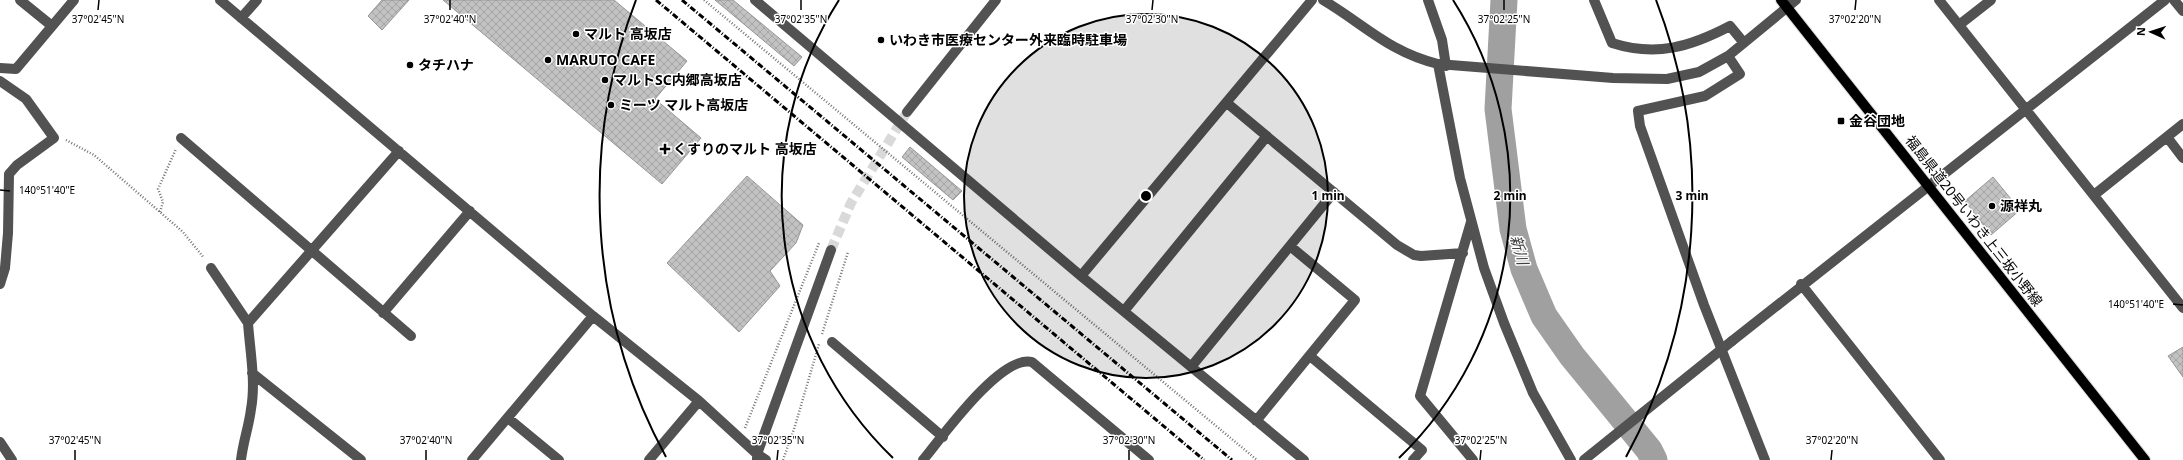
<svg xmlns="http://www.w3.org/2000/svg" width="2183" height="460" font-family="'Noto Sans','Noto Sans JP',sans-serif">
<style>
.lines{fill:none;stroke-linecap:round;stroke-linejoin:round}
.river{stroke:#a0a0a0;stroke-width:27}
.building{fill:url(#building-cross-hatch);stroke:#969696}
.minor-tunnel{stroke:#d9d9d9;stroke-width:10;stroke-dasharray:10 5;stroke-linecap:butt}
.major-casing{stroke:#dbdbdb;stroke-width:12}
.path{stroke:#747474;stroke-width:2.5;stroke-dasharray:1 2;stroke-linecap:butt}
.minor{stroke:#525252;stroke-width:10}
.major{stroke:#000;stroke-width:10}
.rail{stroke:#000;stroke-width:3;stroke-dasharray:6 2 1 2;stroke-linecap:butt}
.minor-bridge{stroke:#525252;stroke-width:10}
.ticks{fill:none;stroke:#000;stroke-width:1.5}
.ring{fill:none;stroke:#000;stroke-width:2}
.poi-dot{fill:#000;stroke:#fff;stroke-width:1.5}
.labels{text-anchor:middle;stroke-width:3;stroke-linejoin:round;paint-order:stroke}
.poi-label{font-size:14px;font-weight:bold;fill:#000;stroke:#fff;text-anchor:start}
.street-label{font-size:14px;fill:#000;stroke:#fff}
.water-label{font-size:15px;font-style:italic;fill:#414141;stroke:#fff}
.ticks-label{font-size:10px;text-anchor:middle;fill:#000;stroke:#fff;stroke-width:3;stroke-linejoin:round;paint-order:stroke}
.centre{fill:#000;stroke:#fff;stroke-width:2}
.ring-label{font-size:12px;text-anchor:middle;font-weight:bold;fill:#000;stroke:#fff;stroke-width:3;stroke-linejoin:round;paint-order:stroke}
</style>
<defs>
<pattern id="building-cross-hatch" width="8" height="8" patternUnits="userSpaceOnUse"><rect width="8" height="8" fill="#c2c2c2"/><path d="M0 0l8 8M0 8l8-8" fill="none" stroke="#a5a5a5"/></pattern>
</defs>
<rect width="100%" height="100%" fill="#fff"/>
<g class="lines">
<path class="river" d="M1504,0L1498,109L1513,229L1524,269L1544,316L1572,356L1649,450L1654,460"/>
</g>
<path class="building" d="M382,0H409L382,30L368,16Z
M443,0H614L687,61L655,99L701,138L662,184Z
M715,0H733L802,57L794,66Z
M910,147L962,191L953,200L902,157Z
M747,176L803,225L796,243L770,271L780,286L739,332L667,263Z
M1993,177L2020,210L1991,235L1965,201Z
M2183,347V377L2168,356Z"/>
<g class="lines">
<path class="minor-tunnel" d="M831,250L851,203L907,112"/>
<g class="major-casing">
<path id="major" d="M1781,0L2145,460"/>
</g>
<path class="path" d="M704,0L1257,460
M66,140L94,155L123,180L183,232L204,258
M160,212L163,202L158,189L176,149
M822,334L848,252
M745,428L819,243
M783,460L795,426L819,344"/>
<path class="minor" d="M20,0L52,26
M220,0L593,316L699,401L757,454L766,460
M755,0L1081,276L1304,460
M1323,0C1365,25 1389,52 1438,64L1613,78L1667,79L1699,72L1728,56L1796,0
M1428,0L1442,40L1446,66
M1594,0L1612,43C1656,57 1690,47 1730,26L1744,43
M1939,0L2183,308
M2174,0L2183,11
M241,18L257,0
M1959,25L1991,0
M1728,56L1740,74L1705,96L1638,111L1640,126L1704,305L1765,460
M1438,64L1460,178L1484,268L1504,323L1533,393L1571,460
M0,68L16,69L74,0
M0,81L26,99L54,138L17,165L9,174L8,233L5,268L0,284
M1227,103L1397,245L1414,255L1421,256L1463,253
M907,112L996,0
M2167,137L2183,158
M181,138L411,336
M2094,195L2183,124
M1471,222L1420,396L1473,460
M211,268L248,323
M1081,276L1312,0
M1801,284L1940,460
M1124,311L1267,136
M383,313L470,211
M1732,341L2165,0
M832,342L943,437
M1310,356L1422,450L1413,460
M1191,367L1334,192
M252,373L361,460
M508,418L559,460
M1256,421L1355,300L1290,246
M0,442L12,460
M241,460C243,442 249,426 251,409C256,382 250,351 248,323L399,151
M472,460L593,316
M649,460L699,401
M757,460V454L831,250
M923,460C942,437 1001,354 1032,362L1149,460"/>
<use href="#major" class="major"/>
<path class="rail" d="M656,0L1204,460
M682,0L1232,460"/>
<path class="minor-bridge" d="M1584,460L1732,341"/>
</g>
<path class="ticks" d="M98,10L99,0M450,10V0M801,10V0M1152,10L1153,0M1504,10V0M1855,10L1856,0M0,190L10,191M2173,304L2183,305M75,460V450M426,460V450M777,460L778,450M1129,460V450M1480,460L1481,450M1831,460L1832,450"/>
<circle cx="1146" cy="196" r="182" fill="#000" fill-opacity=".12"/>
<g class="ring">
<circle cx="1146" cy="196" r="182"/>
<path d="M893 458A364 364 0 0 1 839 0M1453 0A364 364 0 0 1 1399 458"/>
<path d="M666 457A546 546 0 0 1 636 0M1656 0A546 546 0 0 1 1626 457"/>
</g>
<g class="poi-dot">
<circle cx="576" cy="34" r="4"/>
<circle cx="881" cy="40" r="4"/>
<circle cx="548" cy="60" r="4"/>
<circle cx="410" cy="65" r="4"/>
<circle cx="605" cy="80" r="4"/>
<circle cx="611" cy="105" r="4"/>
<rect x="1837" y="117" width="8" height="8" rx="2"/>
<path d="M663 143h4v4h4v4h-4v4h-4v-4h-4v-4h4z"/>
<circle cx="1992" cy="206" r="4"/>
</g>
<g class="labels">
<g class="poi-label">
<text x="584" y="39">マルト 高坂店</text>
<text x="889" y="45">いわき市医療センター外来臨時駐車場</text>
<text x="556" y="65">MARUTO CAFE</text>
<text x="418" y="70">タチハナ</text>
<text x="613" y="85">マルトSC内郷高坂店</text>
<text x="619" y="110">ミーツ マルト高坂店</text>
<text x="1849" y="126">金谷団地</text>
<text x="673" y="154">くすりのマルト 高坂店</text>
<text x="2000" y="211">源祥丸</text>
</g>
<g class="street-label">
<text transform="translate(1974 221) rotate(52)" y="5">福島県道20号いわき上三坂小野線</text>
</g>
<g class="water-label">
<text transform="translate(1519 250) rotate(75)" y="5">新川</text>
</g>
</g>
<g class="ticks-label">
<text x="98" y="23">37°02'45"N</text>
<text x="450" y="23">37°02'40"N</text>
<text x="801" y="23">37°02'35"N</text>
<text x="1152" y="23">37°02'30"N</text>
<text x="1855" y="23">37°02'20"N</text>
<text x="1504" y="23">37°02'25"N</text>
<text x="47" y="194">140°51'40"E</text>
<text x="2136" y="308">140°51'40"E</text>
<text x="75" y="444">37°02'45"N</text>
<text x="426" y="444">37°02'40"N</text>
<text x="778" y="444">37°02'35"N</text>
<text x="1129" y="444">37°02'30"N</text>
<text x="1481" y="444">37°02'25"N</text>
<text x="1832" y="444">37°02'20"N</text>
</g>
<circle cx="1146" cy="196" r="6" class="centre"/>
<g class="ring-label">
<text x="1328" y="200">1 min</text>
<text x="1510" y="200">2 min</text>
<text x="1692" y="200">3 min</text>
</g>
<g transform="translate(2151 32) rotate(273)" stroke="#ffffff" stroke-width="3" paint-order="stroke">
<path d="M0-3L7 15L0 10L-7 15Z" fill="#000000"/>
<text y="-6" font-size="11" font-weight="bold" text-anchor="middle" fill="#000000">N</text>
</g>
</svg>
